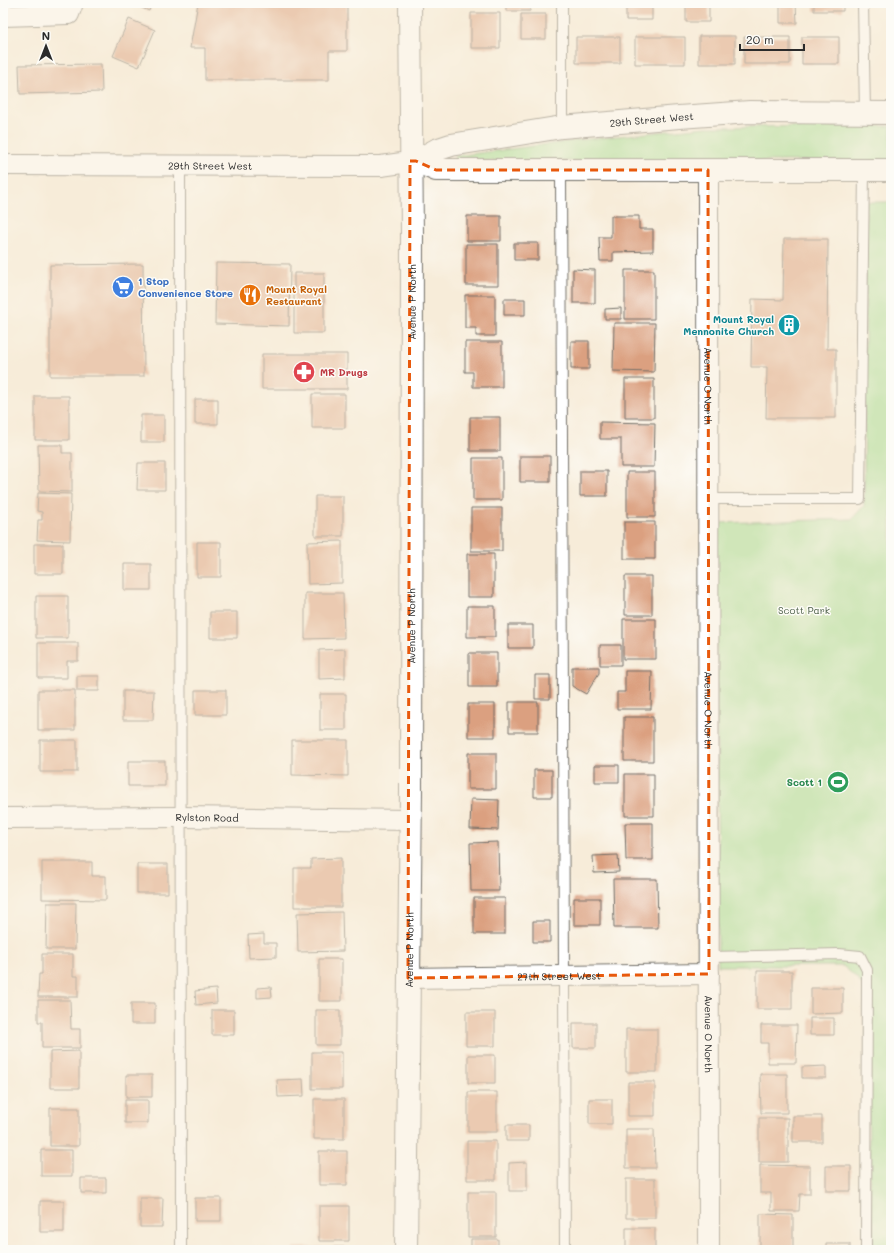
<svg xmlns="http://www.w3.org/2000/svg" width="894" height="1253" font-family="Mali,sans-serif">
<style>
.green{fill:#9fde92;stroke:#65845e}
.building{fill:#dba080}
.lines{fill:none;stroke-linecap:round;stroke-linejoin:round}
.lane-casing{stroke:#726f68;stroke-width:12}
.street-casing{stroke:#726f68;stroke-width:22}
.secondary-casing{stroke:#726f68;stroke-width:24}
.lane{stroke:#fff;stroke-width:10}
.street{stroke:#fff;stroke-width:20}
.secondary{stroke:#fff;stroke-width:22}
.marked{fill:none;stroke:#e8590c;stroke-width:3;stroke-dasharray:8 5;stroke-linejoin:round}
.labels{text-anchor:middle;stroke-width:3;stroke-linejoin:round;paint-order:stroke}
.street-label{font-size:10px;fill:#2b2b2b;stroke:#fdfcf7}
.shop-label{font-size:10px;font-weight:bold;fill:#366cbe;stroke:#fdfcf7;text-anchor:start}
.food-label{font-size:10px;font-weight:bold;fill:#c56008;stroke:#fdfcf7;text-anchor:start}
.culture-label{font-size:10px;font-weight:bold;fill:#0d838f;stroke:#fdfcf7;text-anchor:end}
.health-label{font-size:10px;font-weight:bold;fill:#be3a42;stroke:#fdfcf7;text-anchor:start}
.park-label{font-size:10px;fill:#4e614a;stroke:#fdfcf7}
.leisure-label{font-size:10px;font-weight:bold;fill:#27864d;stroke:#fdfcf7;text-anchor:end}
</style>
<rect width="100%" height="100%" fill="#fdfcf7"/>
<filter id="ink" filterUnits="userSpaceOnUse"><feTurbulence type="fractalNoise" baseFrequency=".025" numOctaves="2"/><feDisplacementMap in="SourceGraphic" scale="8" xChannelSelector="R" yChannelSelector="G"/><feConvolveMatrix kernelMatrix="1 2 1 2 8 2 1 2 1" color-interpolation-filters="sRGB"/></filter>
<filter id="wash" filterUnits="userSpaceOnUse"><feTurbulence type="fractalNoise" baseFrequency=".012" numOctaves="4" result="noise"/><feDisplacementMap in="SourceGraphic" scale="16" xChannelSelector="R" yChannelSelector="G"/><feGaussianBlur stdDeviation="0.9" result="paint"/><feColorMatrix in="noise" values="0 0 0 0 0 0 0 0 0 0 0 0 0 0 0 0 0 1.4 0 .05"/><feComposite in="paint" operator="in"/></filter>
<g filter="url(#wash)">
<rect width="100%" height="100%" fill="#f7ecd9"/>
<path class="green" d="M891,126V161H455V156L589,139L706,127Z
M866,202H891V1250H871L866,990L857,978L843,966H718L716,523L852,519L864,506Z"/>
<g id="blocks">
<path class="building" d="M130,3H152L149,11Z
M198,3H347V51H329V80H205V48H190Z
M506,3H530V11H506Z
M588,3H612V6H588Z
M626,3H652V20H626Z
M686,3H709V22H686Z
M780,3H796L797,23H780Z
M814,3H843V11H814Z
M471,13H500V48H471Z
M521,14H546V39H521Z
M129,19L155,30L139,67L113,56Z
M699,36H735V64H699Z
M576,37H620V63H576Z
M635,37H685V64H635Z
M744,37H790V64H744Z
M802,37H839V64H802Z
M101,64L102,92L20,94L19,65Z
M467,216H501V241H467Z
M611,216H639V229H653V251L613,252V261H600L599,237H611Z
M784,239H828L827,349H836V418H766L767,367H751L752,299L783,300Z
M514,243H538V260H514Z
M466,244H498V285H466Z
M216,263L290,264L289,326L215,324Z
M143,264L144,376H50V265Z
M573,269L595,270V303H573Z
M625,270H654V319H625Z
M294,273H324V333H294Z
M465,295H495V336H476V328H465Z
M504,299H525V315H504Z
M621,308V319H605V309Z
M614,323H655L654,372L613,371Z
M571,341H589V369H571Z
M465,342H502V387H473V372H465Z
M262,354H347V389H262Z
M625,379H654V418H625Z
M312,394H345V428H312Z
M35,396H69V440H35Z
M195,399H218V424H195Z
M141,415H164V442H141Z
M470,417H500V451H470Z
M600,422L655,423L654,467H621V439H600Z
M38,445H62V453H72V492L39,491Z
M520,456H550V482H520Z
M473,458H502V500H473Z
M138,463H165V490H137Z
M580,471H607V496H580Z
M627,472H655V517H627Z
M38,493L71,494L70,541L37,540L38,520H42V512L37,511Z
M315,496H343V536H315Z
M471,508H502V551H471Z
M624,522H655V559H624Z
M342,541V583L308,584L307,542Z
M197,542H221V577H197Z
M34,544H63V574H34Z
M467,554H494V597H467Z
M124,564H151V590H124Z
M625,576H652V615H625Z
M305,593H343L344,638L305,639Z
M36,596H68V638H36Z
M467,606H495V637H467Z
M210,612H237V638H210Z
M623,619H656V659H623Z
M508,625H533V648H508Z
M38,643H78V661H67V678H38Z
M600,645H621V665H600Z
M345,649V678L319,679V650Z
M469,653H497V687H469Z
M572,667H599V673L586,694L572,686Z
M625,671H652L651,709H617V692H625Z
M535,675H550V699H535Z
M77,676H99V691H77Z
M38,690H75V730H38Z
M195,690H226V715H195Z
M123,691H154L153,720H123Z
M320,694H346V730H320Z
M509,702H538V732H509Z
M468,704H495V737H468Z
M624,717H653V761H624Z
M40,740H77V772H40Z
M292,740H348V776L292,775Z
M468,753H496V789H468Z
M128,761H165V786H128Z
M595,765H619V782H595Z
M534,770H552V797H534Z
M625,774H654V816H625Z
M471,799L499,800L498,830L470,829Z
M625,823H653V860H626Z
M498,842L499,891H471L470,843Z
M618,855L619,872L594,873L593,856Z
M341,858V907H294V868H311V859Z
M42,862H92V876H106V900L42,899Z
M137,864H168V893H137Z
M613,879H657L658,928H614Z
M474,898H505V934H474Z
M574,898H600V925H574Z
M47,903H76L75,949H46Z
M342,912L343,951L298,952L297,913Z
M533,921H550V942H533Z
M264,934V943H276V957L249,958L248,935Z
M42,954H73V976H78V997H38L39,974H42Z
M319,959H342V1001H319Z
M757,971H792V1009H757Z
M271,987L272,997L257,998V988Z
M811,988H843V1013L811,1014Z
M216,989L217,1003L196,1005L195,991Z
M38,1000H70L71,1029H80V1048H42V1022H38Z
M131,1003H155V1024H131Z
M212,1010H234V1035H212Z
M316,1010H340V1045H316Z
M466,1012H495V1046H466Z
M810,1018H834V1035H810Z
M573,1023H596V1048H573Z
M761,1025H797L796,1063H768V1043H761Z
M626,1029H657V1072H626Z
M79,1051V1088H50V1052Z
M312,1052H342V1089H312Z
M468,1055H495V1083H468Z
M826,1066V1078H802V1067Z
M760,1074H787V1113H761Z
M126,1075H152V1097H126Z
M303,1079L304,1096L278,1097L277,1080Z
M628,1082H655V1116H628Z
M468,1092H497V1132H468Z
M314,1099H344V1139H314Z
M589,1099H612V1124H589Z
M125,1100H148V1123H125Z
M50,1108H79V1146H50Z
M793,1116H822V1142H793Z
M759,1118H788V1162H759Z
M506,1125H529V1141H506Z
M626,1129H654L655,1168H626Z
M467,1141H496V1180H467Z
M41,1150H72V1176H41Z
M319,1151H347V1185H319Z
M527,1162V1191H509V1163Z
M760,1165L810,1166V1194H800L799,1211H771V1193H760Z
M826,1166H851V1191H826Z
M81,1178H106V1193H81Z
M626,1179H655V1218H626Z
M468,1192H496V1237H468Z
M140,1198H163L162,1227H140Z
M195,1198H221V1221H195Z
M40,1201H64V1232H40Z
M319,1206H349V1241H319Z
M760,1214L793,1215V1250H760Z
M626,1228H655V1250H626Z
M471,1239H498V1250H471Z
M826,1244H850V1250H826Z
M294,1247H347V1250H294Z"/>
</g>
</g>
<g filter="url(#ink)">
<use href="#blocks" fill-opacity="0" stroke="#726f68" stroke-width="1"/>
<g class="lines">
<g class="lane-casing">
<path id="lane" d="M863,3L865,113
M562,127V3
M180,164L181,1250
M561,170L565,1250
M708,499H860L864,171
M710,957L839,954L860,956L867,970L866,1250"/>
</g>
<g class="street-casing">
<g id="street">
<path d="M3,16L69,14L73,3"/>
<path id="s1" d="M3,165L381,166L416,161"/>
<path id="s2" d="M708,170L709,1250"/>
<path id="s3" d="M3,818L181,817L410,820"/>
<path id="s4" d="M408,978L709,974"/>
</g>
</g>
<g class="secondary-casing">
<g id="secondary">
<path id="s5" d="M416,161L436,150L451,145L562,127L679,117L750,112L891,113"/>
<path d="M416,161L436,170H891"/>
<path id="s6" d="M406,1250L411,791L412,236L410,3"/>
</g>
</g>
<use href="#lane" class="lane"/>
<use href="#street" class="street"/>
<use href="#secondary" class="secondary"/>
</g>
</g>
<path d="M0 0H894V1253H0ZM410,161H416L436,170H708L709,974L408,978Z" fill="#f7ecd9" fill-opacity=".55" fill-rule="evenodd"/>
<path class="marked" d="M410,161H416L436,170H708L709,974L408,978Z"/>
<defs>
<g id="supermarket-disc" transform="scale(1.15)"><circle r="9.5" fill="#3f7fe0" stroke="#fdfcf7"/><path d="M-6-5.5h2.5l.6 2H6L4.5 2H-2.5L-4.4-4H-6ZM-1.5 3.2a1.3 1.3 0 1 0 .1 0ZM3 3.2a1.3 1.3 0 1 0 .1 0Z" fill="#fff"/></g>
<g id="restaurant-disc" transform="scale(1.15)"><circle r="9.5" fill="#e8710a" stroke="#fdfcf7"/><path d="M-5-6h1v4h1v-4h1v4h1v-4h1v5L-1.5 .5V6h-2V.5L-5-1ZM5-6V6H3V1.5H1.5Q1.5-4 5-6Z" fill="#fff"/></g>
<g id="building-disc" transform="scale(1.15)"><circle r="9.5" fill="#0f9aa8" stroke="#fdfcf7"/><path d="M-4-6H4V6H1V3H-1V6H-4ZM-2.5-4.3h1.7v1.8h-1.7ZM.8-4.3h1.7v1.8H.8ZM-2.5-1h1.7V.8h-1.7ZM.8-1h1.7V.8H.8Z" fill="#fff"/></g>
<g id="pharmacy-disc" transform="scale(1.15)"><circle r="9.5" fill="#e0444e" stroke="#fdfcf7"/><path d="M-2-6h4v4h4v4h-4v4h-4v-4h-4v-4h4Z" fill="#fff"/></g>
<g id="stadium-disc" transform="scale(1.15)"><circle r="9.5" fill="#2e9e5b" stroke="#fdfcf7"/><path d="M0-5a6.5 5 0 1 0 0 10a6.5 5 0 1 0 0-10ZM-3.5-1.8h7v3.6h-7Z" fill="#fff"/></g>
</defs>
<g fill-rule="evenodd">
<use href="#supermarket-disc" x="123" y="287"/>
<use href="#restaurant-disc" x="250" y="295"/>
<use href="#building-disc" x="789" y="325"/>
<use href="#pharmacy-disc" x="304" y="372"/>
<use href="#stadium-disc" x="838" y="782"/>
</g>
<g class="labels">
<g class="street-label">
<text dy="4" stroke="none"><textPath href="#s5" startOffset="241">29th Street West</textPath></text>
<text dy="4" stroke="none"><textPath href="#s1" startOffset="207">29th Street West</textPath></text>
<text dy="4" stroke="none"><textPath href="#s6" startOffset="948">Avenue P North</textPath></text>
<text dy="4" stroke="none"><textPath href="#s2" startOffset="216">Avenue O North</textPath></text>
<text dy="4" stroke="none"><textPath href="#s6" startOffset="624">Avenue P North</textPath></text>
<text dy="4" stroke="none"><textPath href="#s2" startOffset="540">Avenue O North</textPath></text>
<text dy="4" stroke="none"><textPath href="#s3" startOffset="204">Rylston Road</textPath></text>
<text dy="4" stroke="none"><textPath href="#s6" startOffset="300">Avenue P North</textPath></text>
<text dy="4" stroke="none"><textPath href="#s4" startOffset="151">27th Street West</textPath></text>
<text dy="4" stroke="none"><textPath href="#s2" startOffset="864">Avenue O North</textPath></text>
</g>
<g class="shop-label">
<text x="138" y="285">1 Stop<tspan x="138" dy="12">Convenience Store</tspan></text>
</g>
<g class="food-label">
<text x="266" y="293">Mount Royal<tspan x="266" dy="12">Restaurant</tspan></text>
</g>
<g class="culture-label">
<text x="774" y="323">Mount Royal<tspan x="774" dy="12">Mennonite Church</tspan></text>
</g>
<g class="health-label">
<text x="320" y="376">MR Drugs</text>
</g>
<g class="park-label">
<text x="804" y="614">Scott Park</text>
</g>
<g class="leisure-label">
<text x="822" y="786">Scott 1</text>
</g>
</g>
<rect width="894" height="1253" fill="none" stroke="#fdfcf7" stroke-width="16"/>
<g transform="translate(46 46)" stroke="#fdfcf7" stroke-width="3" paint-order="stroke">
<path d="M0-3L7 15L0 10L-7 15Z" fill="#2b2b2b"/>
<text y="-6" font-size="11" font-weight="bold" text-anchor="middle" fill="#2b2b2b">N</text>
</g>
<path d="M740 44v6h64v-6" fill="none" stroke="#2b2b2b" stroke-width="2"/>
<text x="746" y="44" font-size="12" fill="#2b2b2b" stroke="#fdfcf7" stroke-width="3" paint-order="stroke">20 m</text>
</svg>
